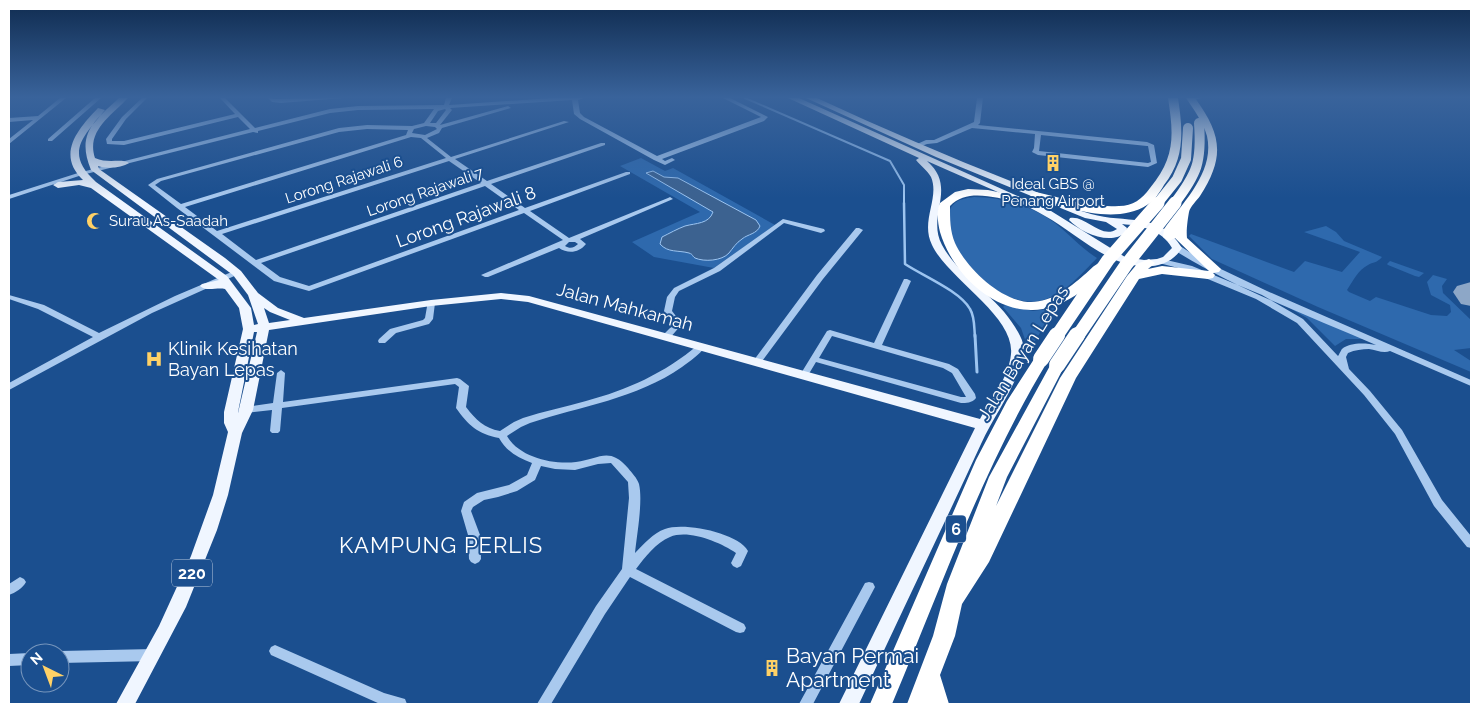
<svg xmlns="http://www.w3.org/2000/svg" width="1480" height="713" font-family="Raleway,sans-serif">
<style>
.green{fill:#2e69ad}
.water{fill:#3c6290;stroke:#9cc4f0}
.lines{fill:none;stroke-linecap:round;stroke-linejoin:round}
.stream-far2{stroke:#9cc4f0;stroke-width:2}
.stream-far1{stroke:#9cc4f0;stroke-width:2.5}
.stream{stroke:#9cc4f0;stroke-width:3}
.taxiway{fill:#8da7c7;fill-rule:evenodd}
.minor{fill:#a9c9ee;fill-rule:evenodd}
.major{fill:#f0f6ff;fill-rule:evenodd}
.highway{fill:#fff;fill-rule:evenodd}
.highway-bridge-far2{stroke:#fff;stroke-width:10}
.highway-bridge-far1{stroke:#fff;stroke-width:13}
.highway-bridge{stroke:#fff;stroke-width:16}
.labels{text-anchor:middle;stroke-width:4;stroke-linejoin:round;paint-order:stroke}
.far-street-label{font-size:15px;fill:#fff;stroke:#1b4f8f}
.far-poi-label{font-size:15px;fill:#fff;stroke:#1b4f8f}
.shield{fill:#1b4f8f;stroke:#bbcadd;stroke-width:1}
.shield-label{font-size:16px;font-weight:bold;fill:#fff}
.street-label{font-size:18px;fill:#fff;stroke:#1b4f8f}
.poi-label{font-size:18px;fill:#fff;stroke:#1b4f8f;text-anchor:start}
.near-poi-label{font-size:21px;fill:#fff;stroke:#1b4f8f;text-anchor:start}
.near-neighbourhood-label{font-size:22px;letter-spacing:1px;fill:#fff;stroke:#1b4f8f}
</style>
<rect width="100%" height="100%" fill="#1b4f8f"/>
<path class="green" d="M641,158L665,171L673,168L775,225L714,268L654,257L632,242L700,212L620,166Z
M974,197C1002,197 1033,206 1055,223C1070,235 1081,248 1097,258C1082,273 1065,294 1043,300C1002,311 949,258 949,219C949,214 949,209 953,205C958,199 967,198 974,197Z
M1326,226L1336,232L1344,241L1382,257C1377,263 1373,262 1368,265C1358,270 1353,281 1347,290L1349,292L1370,301L1376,297L1431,315L1447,316L1451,312L1450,305L1431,295L1427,282L1433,275L1447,279L1442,286L1443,293L1471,320V348L1454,350L1471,361V372L1318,307L1212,259L1189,236L1191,234L1294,272L1305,261L1342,272L1360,252L1304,232Z
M1390,261L1424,273L1419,277L1415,276L1388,265L1387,264Z
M1005,305L1033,311L1055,308L1058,309L1044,326L1029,351L1021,328L1003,307Z
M1284,305L1364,339H1346L1335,346L1307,318Z"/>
<path class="water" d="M653,171L664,177L678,178L756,220L760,226C757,234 748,234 742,239C736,243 733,248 729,253C722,261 704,262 695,258C691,255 694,255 689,253C678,250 668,253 660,244L662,237C670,233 677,229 685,226C696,223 709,224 713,212L646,173Z"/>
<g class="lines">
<path class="stream-far2" d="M745,98L890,161L904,185V204"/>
<path class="stream-far1" d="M904,203L905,264C923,276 960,291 970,309C975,317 974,328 975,337"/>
<path class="stream" d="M975,335L977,372"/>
<path class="taxiway" d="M1471,282V306L1461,304L1453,292L1457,286Z"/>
<path class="minor" d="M60,98H66L9,144V139L33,120L9,122V118L38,116Z
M95,98H101L52,141H48V139Z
M142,98H147L126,119L112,139V141H124L235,114L220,98H225L255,128L330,109L358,106L444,105L446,98H452L449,105L552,98H584L578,100L580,113L584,117L657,156L761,117L723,98H730L768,117L764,121L662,159L665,161L672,158L675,160L665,165L654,160L580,119L574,114L572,100L450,108L452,110L440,125L508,106L511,108L442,128L439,133L427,138L451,157L564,121L569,122L455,159L487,181L601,143H605V145L491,184L525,208L626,172H630V174L530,211L569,238L668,198L670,197L673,199L580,239L586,244C579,253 568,254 559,248L488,277H485L481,275L563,240L524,213L309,291L274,281L177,208L148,185L157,179L339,128L367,125L412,126L424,123L434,109L358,110L330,113L258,131V133L253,132L82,175L9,199V195L78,173L250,129L238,117L124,145L107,144L106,139L122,117ZM445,109L446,110L436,123H430L438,111ZM426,126L435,127L437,129L425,135L412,133L414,129ZM367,129L408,130L406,135L181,204L155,185L161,181L339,132ZM411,137L421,138L446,158L217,231L185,207ZM449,161L481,183L256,260L222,234ZM485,186L519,210L309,286L280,277L261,263ZM569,242H575L578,244C574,248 570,249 565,246Z
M268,98L275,99L343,98L281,103L272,102Z
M977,98H983L980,123L978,125L1147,142L1154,145L1157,163L1148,167L1038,155L1032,152L1034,148L1035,134L972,128L937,143L927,144L919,147H915V145L926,140H934L974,122ZM1041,135L1147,146H1148L1151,162L1148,163L1039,151Z
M1188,98H1201L1190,101Z
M783,219L824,229L825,231L821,233L784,223L720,271L679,291L675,297L672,311L682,324L669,339H663L662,337L663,335L674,324L664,311L667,297L674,288L714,268Z
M856,228H859L863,230L823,279L760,364H754L753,362L754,360L817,275Z
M1174,246H1180L1202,260L1267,291L1471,380V386L1390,351C1384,354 1376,350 1369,349C1362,349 1355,350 1348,353L1346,357L1349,369L1370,391L1402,430L1442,500L1471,536V548L1467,547L1434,506L1395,434L1364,395L1297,323L1256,299L1186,270L1159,263L1158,261L1162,259L1192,266L1262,295L1303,319L1338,356C1339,355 1341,350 1342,349C1350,342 1366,343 1376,345C1309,316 1236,289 1174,250Z
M234,271H237L241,273L152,313L9,390V383L93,337L38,309L9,299V295L44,305L99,333L175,296Z
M904,279H907L911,281L882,345L949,364L958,369L975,394L976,398C972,403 966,403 961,403L816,362L807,377H801L800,375L827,331L830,330L874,343ZM832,336L943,368L952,373L966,397H961L819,358Z
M428,301H434L435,303L433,319L429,324L396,333L385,343H379L378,341L379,339L390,329L423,320L425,318Z
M701,344L705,347C699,355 690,361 682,367C636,399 581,406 530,423L521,427L507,436C519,457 553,465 576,462C599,459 609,446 628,468C632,473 637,478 639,484C643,501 637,534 635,553C644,544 653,533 665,529C684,522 738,533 748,551L741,566L737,568L733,566L731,563L736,553C720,542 688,529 670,537C656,543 645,557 636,569L744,624L746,628L744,632L740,633L736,632L630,577L605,614L551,704H537L596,606L622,569L629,498L628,482L611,463L598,464L575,470L555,469L541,466L535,480L517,491L498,497L484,500L473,507L471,511L480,535L481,559L479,562L475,564L471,562L469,559L468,535L461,511L464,502L477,493L509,485L527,475L532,463C518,458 506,451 499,438C478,434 468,425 456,408L459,387L455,384L282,408L280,431L278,433H272L270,431L272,410L246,413L243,412L241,410L243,408L246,407L273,403L277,373L281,370L285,373L283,402L457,378L460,379L469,386L466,407C476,420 484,428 500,431L514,422L523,418C544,411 565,407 586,401C627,390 665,373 698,345Z
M20,577L24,579L26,582C23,588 15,593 9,595V584Z
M869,582L873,583L875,587L813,704H799L865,583Z
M275,645L384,693L405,699L407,704H380L271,655L269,651L271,647Z
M154,649L158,651L160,655L158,659L154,661L60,663V653H55L60,651Z
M30,653V665L9,666V654Z"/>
<path class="major" d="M119,98H128C111,116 86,131 95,158C108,164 122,158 129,163C122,168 106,169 98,166L99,169L225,258L241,271L258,293L278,308L304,318L431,300L501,293L529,296L980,419C991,399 1009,377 1011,354C1015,316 948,279 932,245C920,221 940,198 931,177C927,170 921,166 916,160L919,158L788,98H799L1051,211L1125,257L1144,260L1157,259L1163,257L1172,248C1161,229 1142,226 1122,224L1127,228L1126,232C1111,246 1081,233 1069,220L1070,218C1086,215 1101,240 1117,229L1106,222L1085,218L936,157L806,98H817C882,128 947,156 1013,182C1039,192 1064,206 1091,214C1125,224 1160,211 1182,248C1170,267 1149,269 1128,264C1102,259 1069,229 1045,216C1009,195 966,179 927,161C958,188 926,215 942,245C960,278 996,295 1015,327C1018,332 1022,338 1023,344C1025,354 1022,364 1018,373C1008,398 992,420 981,444C941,531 899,617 859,704H839L975,428L528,302L501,299L431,306L269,330L253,410L242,433L228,495L217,530L186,607L135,704H116L159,626L191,556L213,495L228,432L224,423V412L243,329L239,308L225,289C217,287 206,292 200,286L202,284L219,280L91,188L79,185L58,188L53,185L58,182L83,180C56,154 78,129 98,108L105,110C83,137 64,153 96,182L227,276L251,308L254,325L258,324L248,295L233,275L91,170C76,134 94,121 119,98ZM264,308L270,312L290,320L269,323ZM254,332H257L238,413V412Z"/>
<path class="highway" d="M1168,98H1178C1183,131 1185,158 1164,185C1160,192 1154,201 1147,205C1114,226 1066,207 1032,197L1030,195L1036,192C1063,198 1090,208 1119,206C1133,206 1142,199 1150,188C1175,158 1174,136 1168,98Z
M1186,98H1195C1222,135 1225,157 1200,196C1197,200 1190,207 1189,212C1188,218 1186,230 1187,238L1221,269L1219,272L1213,273L1215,275L1213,278L1208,279L1162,274L1139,279L1076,378L989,562L962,604L955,636L940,675L949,704H907L933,636L947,584L989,477L1052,362H1062L1065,365L1007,477L996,506L1060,378L1127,276L1137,264L1149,259L1155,263L1148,269L1162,266L1209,271L1175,238L1169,241L1163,237L1164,229C1183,202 1215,172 1207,136C1203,122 1194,110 1186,98Z
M968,189L988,190L1021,197L1023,199L1017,202C996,198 967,188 950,206C950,219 950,231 955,243C967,269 1002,302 1031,302C1052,302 1069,288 1084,275C1089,271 1094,265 1099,263C1102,262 1103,262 1107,263L1108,266C1092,288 1058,311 1031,310C989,310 951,270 940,232C938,224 936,211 940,203L955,192Z
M1041,354L1046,356L1049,359C983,467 941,588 892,704H870L976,460L1007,401L1036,356Z"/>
<path class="highway-bridge-far2" d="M1157,204L1177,179L1186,159L1188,128
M1174,204C1197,174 1202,162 1199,123"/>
<path class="highway-bridge-far1" d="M1056,337L1108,260L1158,203
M1077,337L1126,265L1175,203"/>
<path class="highway-bridge" d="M1041,359L1057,335
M1057,365L1077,335"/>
</g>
<linearGradient id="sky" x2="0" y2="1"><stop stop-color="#0f2b4f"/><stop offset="0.49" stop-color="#39639b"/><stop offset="1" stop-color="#39639b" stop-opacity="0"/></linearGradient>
<rect width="1480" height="198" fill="url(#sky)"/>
<defs>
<g id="building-bare" transform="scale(1.35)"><path d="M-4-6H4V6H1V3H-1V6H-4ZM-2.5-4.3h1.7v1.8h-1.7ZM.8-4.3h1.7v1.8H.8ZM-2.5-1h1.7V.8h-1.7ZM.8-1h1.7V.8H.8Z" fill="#ffd166" stroke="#1b4f8f" stroke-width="2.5" paint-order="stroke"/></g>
<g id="mosque-bare" transform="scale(1.35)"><path d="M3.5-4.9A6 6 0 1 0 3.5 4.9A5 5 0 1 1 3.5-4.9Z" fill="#ffd166" stroke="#1b4f8f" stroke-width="2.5" paint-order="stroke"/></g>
<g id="hospital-bare" transform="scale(1.35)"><path d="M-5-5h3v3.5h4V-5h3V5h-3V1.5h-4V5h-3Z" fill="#ffd166" stroke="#1b4f8f" stroke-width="2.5" paint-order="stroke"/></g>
</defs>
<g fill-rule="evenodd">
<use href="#building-bare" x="1053" y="163"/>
<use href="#mosque-bare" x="95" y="221"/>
<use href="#hospital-bare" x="154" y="359"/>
<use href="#building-bare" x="772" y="668"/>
</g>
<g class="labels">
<g class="far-street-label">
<text transform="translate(344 180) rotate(-18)" y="5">Lorong Rajawali 6</text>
<text transform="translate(425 192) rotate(-19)" y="5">Lorong Rajawali 7</text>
</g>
<g class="far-poi-label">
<text x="1053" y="189">Ideal GBS @<tspan x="1053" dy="17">Penang Airport</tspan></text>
<text x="109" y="226" text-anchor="start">Surau As-Saadah</text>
</g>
<g class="shield">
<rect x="946" y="515.5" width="20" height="27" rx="4"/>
<rect x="172" y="559.5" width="40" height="27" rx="4"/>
</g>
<g class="shield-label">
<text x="956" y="535">6</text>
<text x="192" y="579">220</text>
</g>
<g class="street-label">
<text transform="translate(466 217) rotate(-20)" y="6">Lorong Rajawali 8</text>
<text transform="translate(625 307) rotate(15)" y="6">Jalan Mahkamah</text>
<text transform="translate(1023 353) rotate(-58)" y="6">Jalan Bayan Lepas</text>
</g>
<g class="poi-label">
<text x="168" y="355">Klinik Kesihatan<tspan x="168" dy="21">Bayan Lepas</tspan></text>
</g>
<g class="near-poi-label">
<text x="786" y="663">Bayan Permai<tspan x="786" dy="24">Apartment</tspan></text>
</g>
<g class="near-neighbourhood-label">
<text x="441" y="553">KAMPUNG PERLIS</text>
</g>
</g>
<rect width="1480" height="713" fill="none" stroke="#ffffff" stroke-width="20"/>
<g transform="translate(45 668) rotate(318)"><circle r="24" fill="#1b4f8f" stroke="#7695bc"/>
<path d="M0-4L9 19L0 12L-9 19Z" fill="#ffd166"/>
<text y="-8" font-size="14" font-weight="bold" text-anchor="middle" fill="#ffffff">N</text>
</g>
</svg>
